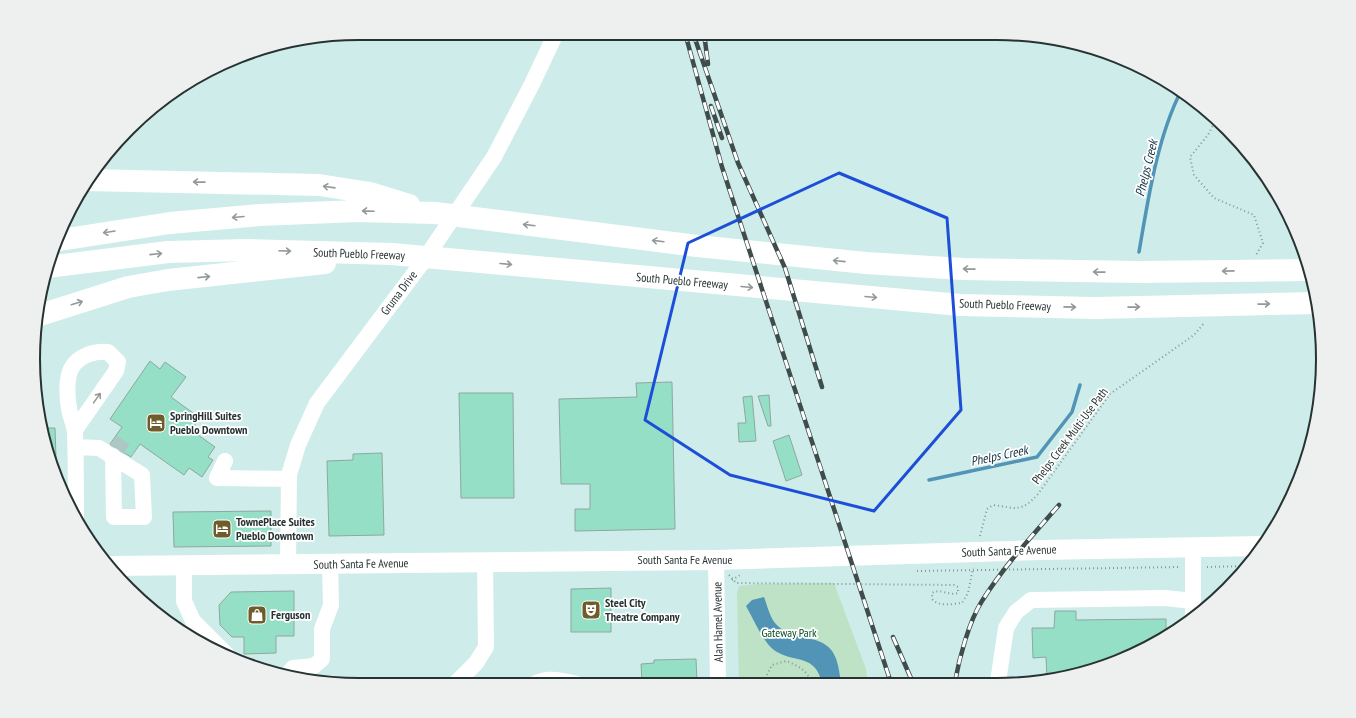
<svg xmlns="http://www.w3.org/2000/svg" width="1356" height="718" font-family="'PT Sans Narrow',sans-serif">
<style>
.green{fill:#bee2c5}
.water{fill:#5294b5}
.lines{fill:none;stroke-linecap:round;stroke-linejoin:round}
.stream{stroke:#5294b5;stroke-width:3.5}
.building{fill:#94dfc6;stroke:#8ea89e}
.minor-tunnel{stroke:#adc7c5;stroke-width:16;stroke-dasharray:16 8;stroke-linecap:butt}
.path{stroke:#839997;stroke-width:2;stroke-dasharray:1 3;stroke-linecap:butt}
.minor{stroke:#fff;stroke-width:16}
.major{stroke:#fff;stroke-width:20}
.highway{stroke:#fff;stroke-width:22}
.rail-casing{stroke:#3e4c4b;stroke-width:4.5}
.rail{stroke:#fff;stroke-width:3;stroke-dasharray:9;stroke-linecap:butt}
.oneway{stroke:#939998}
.marked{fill:none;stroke:#1d4ed8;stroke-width:3;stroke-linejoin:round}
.labels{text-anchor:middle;stroke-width:3.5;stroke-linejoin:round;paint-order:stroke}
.street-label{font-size:12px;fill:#273332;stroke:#fff}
.poi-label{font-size:12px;font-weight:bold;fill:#273332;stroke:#fff;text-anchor:start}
.park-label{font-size:12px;fill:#074921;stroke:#fff}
.water-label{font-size:13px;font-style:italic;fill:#11303f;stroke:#fff}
.rim{fill:none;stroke:#273332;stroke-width:2}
</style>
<rect width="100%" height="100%" fill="#ceecea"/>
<path class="green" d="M834,583L866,669L868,683H739L737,594L739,586L758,584Z"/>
<path class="water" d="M764,597C767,605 770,617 775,623C778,627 783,630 787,632C796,637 801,637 811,639C836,644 838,661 841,683H822C815,654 796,663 777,652C764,645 753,618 746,606L752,600Z"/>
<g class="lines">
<path class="stream" d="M1139,252C1148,200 1157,138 1181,91
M929,480L1037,457L1072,412L1080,385"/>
</g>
<path class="building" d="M150,361L160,369L165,362L186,377L171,397L200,418L191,430L215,447L208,457L213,460L202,477L189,468L184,475L140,444L131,457L110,444L122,427L110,419Z
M672,382L675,529L575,531V509H590V484H561L559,399L637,397L636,383Z
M459,393H513L514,498H461Z
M769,395L771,426H768L758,396Z
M752,396L756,441L739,442L738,423H746L743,397Z
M45,428H55L56,458H52Z
M789,435L802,475L786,481L773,441Z
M382,453L384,535L329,536L327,461L353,460V454Z
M271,511V546L174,547L173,512Z
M611,588V632H571V589Z
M294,591V636H276V653L244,654V637H232L220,625L219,605L231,592Z
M1055,611H1076V620L1166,619V634L1122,660L1047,680L1046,657L1033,658L1032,628H1054Z
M696,659L697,681L642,682L641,664L654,663V660Z"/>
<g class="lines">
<path class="minor-tunnel" d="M112,442L132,456"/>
<path class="path" d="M1216,119L1208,135L1190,157L1194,175L1214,198L1254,215L1263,243L1256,255
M980,536L987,509L993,505C1016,508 1021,513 1038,494L1110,394L1194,335L1205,322
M1207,567L1247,566
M917,571L1180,567
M729,575L736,583L954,585L958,587V593C949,596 940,588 932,593V599C939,607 952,604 962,603L968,593L973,568
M732,580L740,575
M767,683V675L772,665L786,661C797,665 808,671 812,683"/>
<path class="minor" d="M75,430L116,371L118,362L108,352C95,351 78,355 71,369C66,379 67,397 69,408C70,416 74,424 75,432C76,461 76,490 76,518
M75,447L99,448L142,475L144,517H114L113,456
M225,461L217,478L289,479
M1193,547V619
M716,560L718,683
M184,565V601L193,621L228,656
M288,565L289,475L298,445L317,403L422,263L494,157L532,84L556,33
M286,676L293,668L314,666L322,659V629L331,605L330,564
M998,682L1006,628L1016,612L1031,600L1165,598L1193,601
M455,684L476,663L486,647L485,562
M534,684C549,676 562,681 577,684"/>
<path class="major" d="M109,566L716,560L1039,550L1261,546"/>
<path class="highway" d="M87,180L319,185L370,193L409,205
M60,240L170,223L260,215L358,211L435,213L697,246L866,263L963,269L1138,272L1309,270
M47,267L168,252L247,250L392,254L960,305L1095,308L1317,303
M40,315L128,287L168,280L325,263"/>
<g class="rail-casing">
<path id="rail" d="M685,33L722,167L891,683
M693,33L738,163L785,268L822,387
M704,33L708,64
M711,106L722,138
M893,637L913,683
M955,682C959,659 969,621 982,601C1004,566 1032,536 1059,505"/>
</g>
<use href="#rail" class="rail"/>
</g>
<defs><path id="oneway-shaft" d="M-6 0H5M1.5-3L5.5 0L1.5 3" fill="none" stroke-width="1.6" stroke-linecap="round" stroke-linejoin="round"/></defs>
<g class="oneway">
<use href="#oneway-shaft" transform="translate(199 182) rotate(-179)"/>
<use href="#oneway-shaft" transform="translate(329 187) rotate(-172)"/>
<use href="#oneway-shaft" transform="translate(368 211) rotate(-178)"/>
<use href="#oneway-shaft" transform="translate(238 217) rotate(175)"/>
<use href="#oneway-shaft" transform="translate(529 225) rotate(-173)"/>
<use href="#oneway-shaft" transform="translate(109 232) rotate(171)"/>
<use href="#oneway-shaft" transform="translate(658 241) rotate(-173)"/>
<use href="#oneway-shaft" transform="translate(285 251) rotate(2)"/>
<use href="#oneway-shaft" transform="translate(156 254) rotate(-6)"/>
<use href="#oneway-shaft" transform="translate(839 261) rotate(-174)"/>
<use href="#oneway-shaft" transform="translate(506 264) rotate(5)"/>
<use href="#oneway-shaft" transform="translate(969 269) rotate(-179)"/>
<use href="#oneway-shaft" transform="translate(1228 271) rotate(179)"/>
<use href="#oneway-shaft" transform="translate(1099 272) rotate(-179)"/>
<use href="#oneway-shaft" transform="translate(204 277) rotate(-6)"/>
<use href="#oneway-shaft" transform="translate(747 287) rotate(5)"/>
<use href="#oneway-shaft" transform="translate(871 297) rotate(5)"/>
<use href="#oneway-shaft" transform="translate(77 303) rotate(-17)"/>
<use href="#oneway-shaft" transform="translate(1264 304) rotate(-1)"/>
<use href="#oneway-shaft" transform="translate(1070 307) rotate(1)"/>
<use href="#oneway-shaft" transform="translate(1134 307) rotate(-1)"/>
<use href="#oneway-shaft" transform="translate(97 398) rotate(-55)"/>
</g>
<path class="marked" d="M839,173L947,218L961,410L874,511L730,475L645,420L688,243Z"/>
<defs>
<g id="hotel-square" transform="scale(1)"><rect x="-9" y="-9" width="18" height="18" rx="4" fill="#6e5d2b" stroke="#fff"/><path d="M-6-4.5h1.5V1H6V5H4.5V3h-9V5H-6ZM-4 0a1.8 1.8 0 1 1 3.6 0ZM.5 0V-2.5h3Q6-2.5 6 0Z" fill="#fff"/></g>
<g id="theatre-square" transform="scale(1)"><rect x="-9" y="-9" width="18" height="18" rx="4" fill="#6e5d2b" stroke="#fff"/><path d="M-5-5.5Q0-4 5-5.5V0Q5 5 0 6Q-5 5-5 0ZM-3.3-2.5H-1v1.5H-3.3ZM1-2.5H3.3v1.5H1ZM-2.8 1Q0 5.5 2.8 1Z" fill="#fff"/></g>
<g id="shop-square" transform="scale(1)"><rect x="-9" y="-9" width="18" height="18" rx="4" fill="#6e5d2b" stroke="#fff"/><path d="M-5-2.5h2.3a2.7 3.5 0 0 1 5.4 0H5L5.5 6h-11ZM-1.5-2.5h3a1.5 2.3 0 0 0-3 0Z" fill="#fff"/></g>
</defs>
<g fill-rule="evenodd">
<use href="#hotel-square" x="156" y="423"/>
<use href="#hotel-square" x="222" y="529"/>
<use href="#theatre-square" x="591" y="610"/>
<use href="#shop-square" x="257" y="615"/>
</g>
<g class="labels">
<g class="street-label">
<text transform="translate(359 254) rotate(2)" y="4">South Pueblo Freeway</text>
<text transform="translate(682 281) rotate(5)" y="4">South Pueblo Freeway</text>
<text transform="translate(399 293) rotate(-53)" y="4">Gruma Drive</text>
<text transform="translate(1005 305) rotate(2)" y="4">South Pueblo Freeway</text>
<text transform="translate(1070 436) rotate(-53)" y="4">Phelps Creek Multi-Use Path</text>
<text transform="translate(1009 551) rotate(-2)" y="4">South Santa Fe Avenue</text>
<text x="685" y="564">South Santa Fe Avenue</text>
<text transform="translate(361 564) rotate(-1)" y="4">South Santa Fe Avenue</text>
<text transform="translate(718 622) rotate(-91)" y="4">Alan Hamel Avenue</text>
</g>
<g class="poi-label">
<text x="170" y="420">SpringHill Suites<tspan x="170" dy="14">Pueblo Downtown</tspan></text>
<text x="236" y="526">TownePlace Suites<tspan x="236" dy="14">Pueblo Downtown</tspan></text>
<text x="605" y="607">Steel City<tspan x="605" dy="14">Theatre Company</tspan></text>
<text x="271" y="619">Ferguson</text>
</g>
<g class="park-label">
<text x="789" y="637">Gateway Park</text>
</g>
<g class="water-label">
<text transform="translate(1146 168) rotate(-76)" y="5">Phelps Creek</text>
<text transform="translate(999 455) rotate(-12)" y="5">Phelps Creek</text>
</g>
</g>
<path d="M0 0H1356V718H0ZM359 40H997A319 319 0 0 1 1316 359V359A319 319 0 0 1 997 678H359A319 319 0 0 1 40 359V359A319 319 0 0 1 359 40Z" fill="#eeefef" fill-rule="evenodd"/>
<path class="rim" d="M359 40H997A319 319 0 0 1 1316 359V359A319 319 0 0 1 997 678H359A319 319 0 0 1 40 359V359A319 319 0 0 1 359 40Z"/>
</svg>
